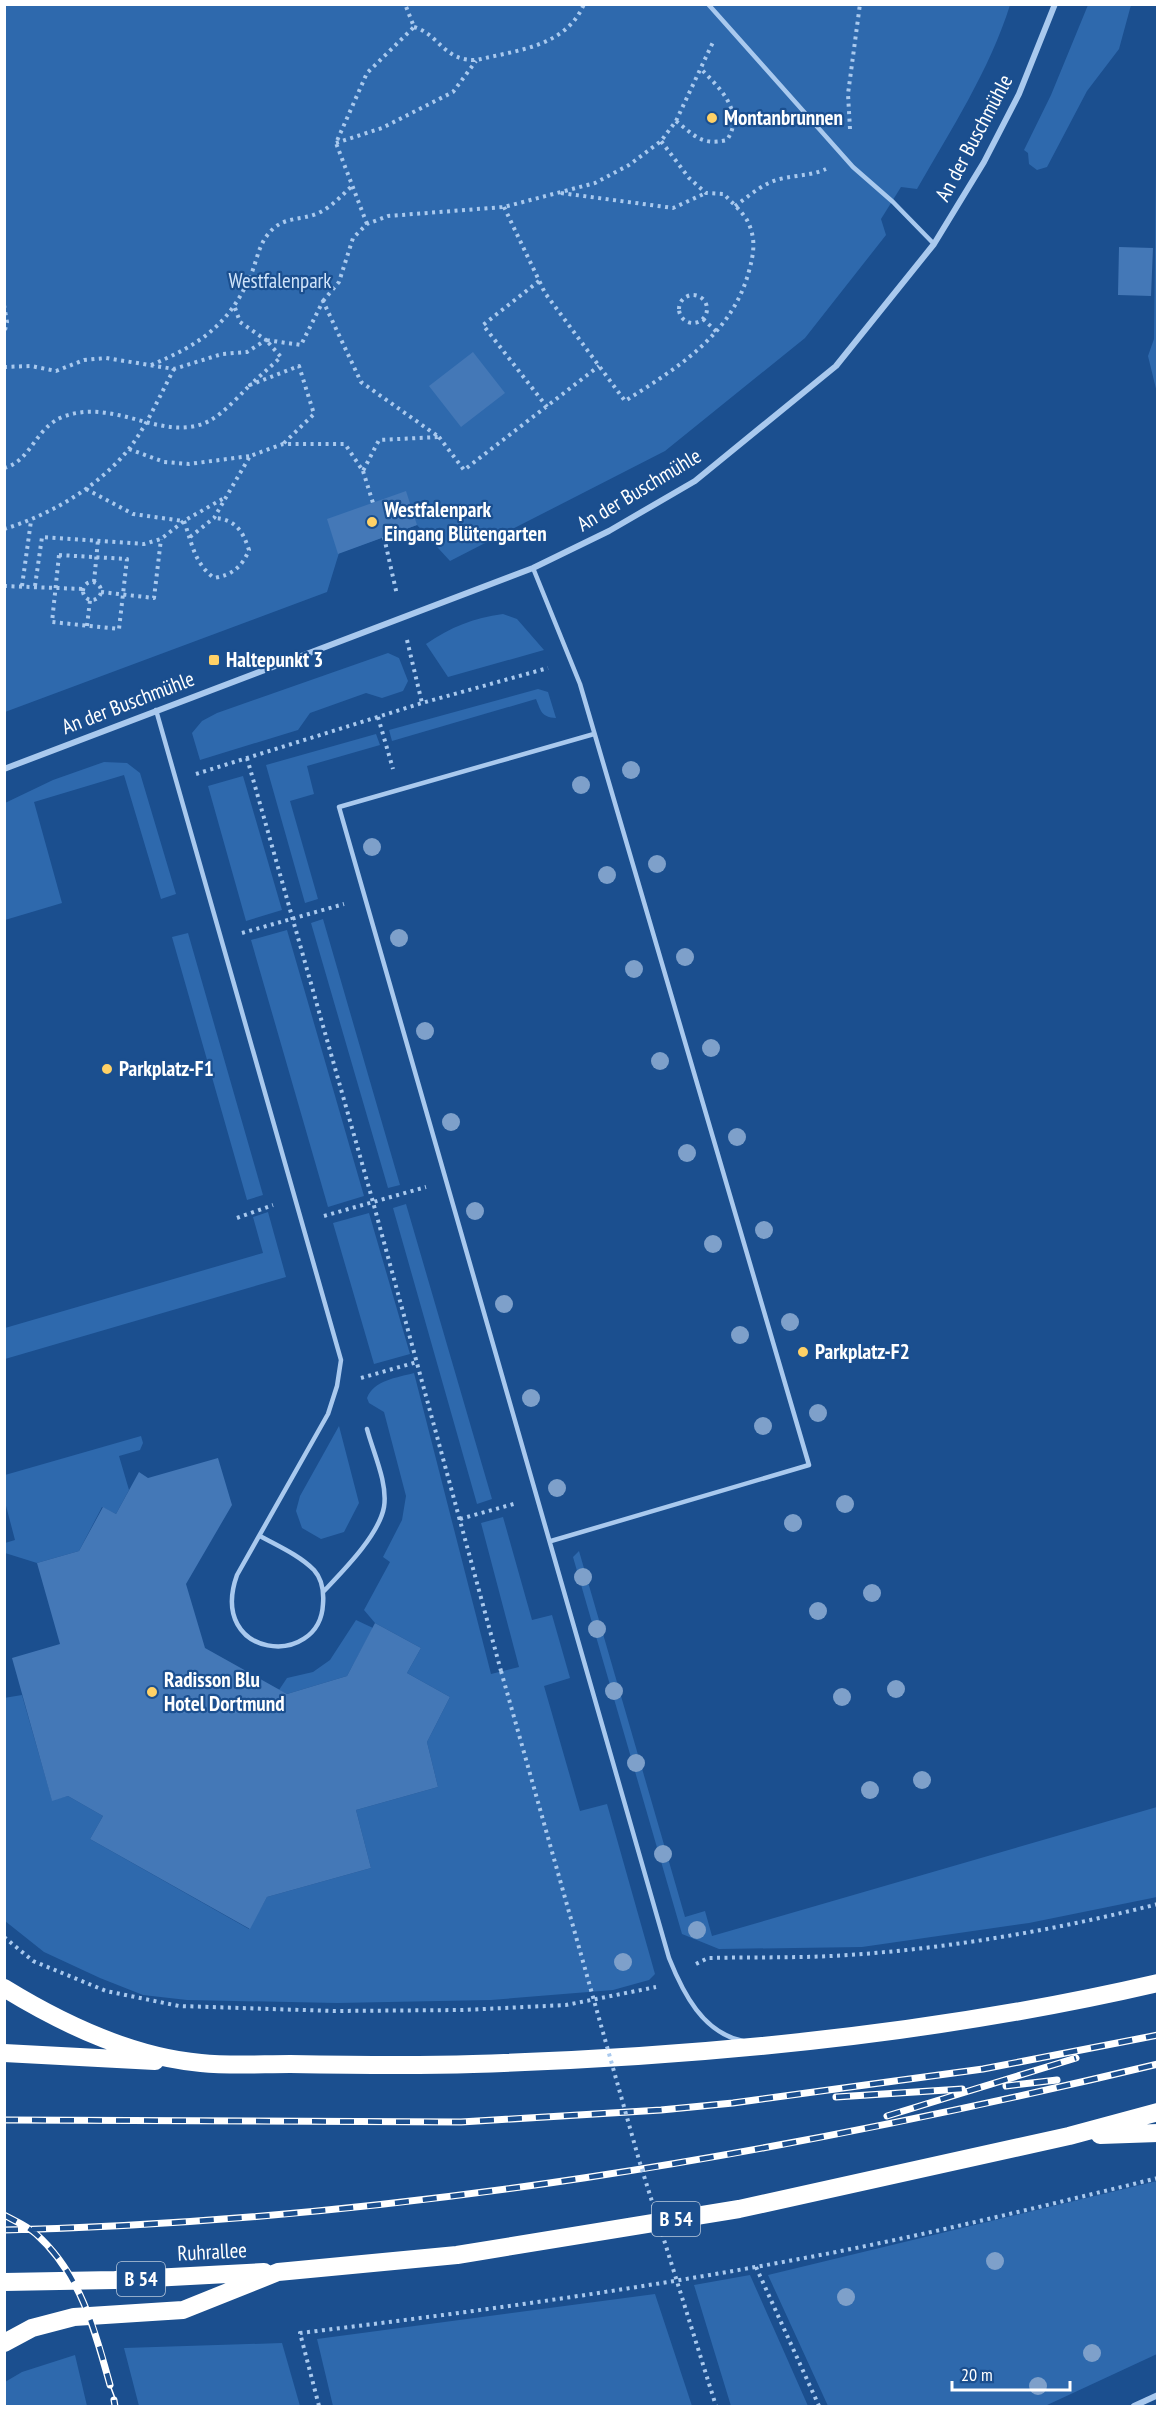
<svg xmlns="http://www.w3.org/2000/svg" width="1162" height="2411" font-family="'PT Sans Narrow',sans-serif">
<style>
.green{fill:#2e69ad}
.building{fill:#4478b7}
.lines{fill:none;stroke-linecap:round;stroke-linejoin:round}
.path{stroke:#a9c9ee;stroke-width:4;stroke-dasharray:3 4.5;stroke-linecap:butt}
.lane{stroke:#a9c9ee;stroke-width:4.5}
.street{stroke:#a9c9ee;stroke-width:6}
.highway{stroke:#fff;stroke-width:18}
.tram{stroke:#fff;stroke-width:1.5}
.rail-casing{stroke:#fff;stroke-width:7}
.rail{stroke:#1b4f8f;stroke-width:4.5;stroke-dasharray:14;stroke-linecap:butt}
.path-bridge{stroke:#a9c9ee;stroke-width:4;stroke-dasharray:3 4.5;stroke-linecap:butt}
.tree{fill:#7ea0ca}
.poi-dot{fill:#ffd166;stroke:#1b4f8f;stroke-width:2}
.labels{text-anchor:middle;stroke-width:4.5;stroke-linejoin:round;paint-order:stroke}
.shield{fill:#1b4f8f;stroke:#bbcadd;stroke-width:1.5}
.shield-label{font-size:20px;font-weight:bold;fill:#fff}
.poi-label{font-size:21px;font-weight:bold;fill:#fff;stroke:#1b4f8f;text-anchor:start}
.street-label{font-size:21px;fill:#fff;stroke:#1b4f8f}
.park-label{font-size:21px;fill:#cfe3fa;stroke:#1b4f8f}
</style>
<rect width="100%" height="100%" fill="#1b4f8f"/>
<path class="green" d="M5,5H1010C990,69 951,130 917,189L901,187L881,219L886,235L805,338L665,451L450,561L417,525L339,553L327,592L5,712Z
M1088,5H1131L1119,49L1087,91L1047,167L1037,170L1029,164L1028,153L1024,150L1051,95Z
M1157,81V393L1148,356L1154,339Z
M503,614L517,619L544,650L448,677L426,644C451,627 473,618 503,614Z
M388,653L399,658L408,681L403,691L382,698L366,693L310,713L298,730L200,760L192,733L202,721L217,713Z
M538,689L548,692L556,718C541,717 541,711 536,699L392,741L389,730Z
M376,734L380,745L307,766L314,794L290,801L318,899L305,903L266,765Z
M104,762L127,763L140,773L176,894L161,899L124,775L34,802L62,903L5,920V803L53,780Z
M243,776L282,910L246,921L208,786Z
M323,919L400,1185L388,1188L311,923Z
M287,930L364,1196L328,1207L251,940Z
M188,933L263,1195L247,1200L172,937Z
M406,1204L492,1499L477,1504L393,1208Z
M268,1212L286,1277L5,1359V1328L263,1253L253,1217Z
M369,1213L410,1354L374,1364L333,1223Z
M414,1373L491,1674L519,1667L481,1523L503,1517L532,1620L552,1615L570,1678L544,1686L580,1811L607,1804L655,1974L649,1980L613,1990L491,2000L337,2003L187,2000L143,1995L100,1978L44,1952L5,1921L4,1698L22,1695L52,1800L68,1796L103,1816L90,1839L249,1929L267,1897L371,1868L356,1810L438,1787L427,1742L450,1697L407,1673L421,1648L375,1623L364,1610L390,1562L383,1557L402,1520L406,1496L384,1412L369,1403L367,1398C374,1380 396,1378 414,1373Z
M339,1426L359,1503L344,1532L321,1539L302,1528L296,1511L300,1496Z
M141,1436L143,1443L140,1450L119,1456L129,1490L116,1514L102,1507L79,1551L37,1563L5,1553V1543L15,1540L5,1502V1475Z
M579,1551L685,1917L705,1911L712,1936L1157,1807V1897L1029,1923L862,1947L719,1949L682,1934L573,1557Z
M356,1620L373,1628L347,1676L287,1694L279,1690L287,1678L313,1672L330,1660Z
M1157,2181V2354L1045,2406H828L768,2275Z
M750,2275L808,2406H731L694,2285Z
M655,2294L692,2406H333L317,2339Z
M282,2343L300,2406H139L124,2348Z
M75,2355L87,2406H5V2382L22,2372Z"/>
<path class="building" d="M1119,247L1153,248L1151,296L1118,295Z
M473,352L505,393L461,427L429,386Z
M406,491L417,525L338,554L327,519Z
M218,1458L232,1505L186,1584L205,1648L287,1694L347,1676L375,1623L421,1648L407,1673L450,1697L427,1742L438,1787L356,1810L371,1868L267,1897L250,1929L90,1839L103,1816L68,1796L52,1801L12,1658L60,1644L37,1563L79,1551L103,1507L116,1514L139,1472L148,1478Z"/>
<g class="lines">
<path class="path" d="M414,27C439,34 444,62 477,60C517,50 566,47 584,4
M676,121C695,136 702,146 727,140C745,113 721,89 702,70
M850,129L848,94L860,4
M336,143L382,128L453,92L476,61
M561,193L673,208L706,193
M735,206C749,196 763,183 780,179C796,175 810,176 826,169
M504,207L545,293L625,401C677,368 732,335 749,271C754,253 756,239 748,222C743,212 731,202 724,194L706,193L689,178L661,141
M367,224L336,143L367,73L414,27L405,4
M539,281L483,325L547,407
M679 309a14 14 0 1 1 28 0a14 14 0 1 1-28 0Z
M323,301L339,282L353,238L367,224L388,216L504,207L595,183L629,165L661,141L676,121L713,42
M4,305L7,322L4,334
M703,319L717,332
M151,365C199,345 228,326 250,277C258,259 258,242 274,228C287,217 301,220 316,214C331,208 341,196 352,186
M4,367L31,366L56,371L84,360L106,358L174,369L222,354L247,352L266,340L240,322L234,305
M439,437L464,470L599,366
M129,449L164,462L189,464L250,456
M4,468C32,461 35,426 65,416C117,398 164,444 209,421C224,413 238,397 250,385
M363,471L373,503
M86,489L133,514L183,521
M184,521C192,543 194,563 214,578C232,575 242,567 249,550C243,532 236,519 214,518
M4,529C50,515 98,487 128,450C147,426 160,395 174,369
M190,537L214,518L250,456L283,444H345L363,471L379,440L439,437L361,382L323,301L301,345L266,340L281,357L250,385L299,366L314,414L283,444
M384,537L397,595
M59,555L127,559L119,629L52,622Z
M83 591a9 9 0 1 1 18 0a9 9 0 1 1-18 0Z
M94,582L98,540
M4,586L83,589
M22,586L31,521
M35,586L42,537L144,544L161,539L184,521L224,498
M101,592L154,598L161,539
M87,626L90,600
M407,640L422,703
M378,717L393,769
M247,758L373,1202L501,1671
M196,774L422,703L548,668
M242,933L344,904
M324,1216L426,1187
M237,1218L273,1205
M361,1378L417,1362
M460,1519L517,1503
M4,1937L33,1961L106,1991L179,2006L333,2011L463,2010L566,2005L656,1987
M696,1964L708,1958C749,1957 791,1958 832,1956C941,1950 1052,1931 1158,1904
M756,2267L819,2406
M319,2406L300,2333C467,2313 634,2290 799,2259C919,2237 1039,2207 1158,2178"/>
<path class="lane" d="M708,4L853,167L893,202L934,244
M533,568L580,684L809,1465L551,1541
M156,710L341,1360L337,1386L328,1414L237,1575C207,1659 320,1669 323,1604C324,1592 322,1579 314,1570C299,1555 278,1546 260,1536
M594,734L339,807L669,1958C683,1993 703,2033 743,2041
M324,1591C343,1571 379,1535 384,1507C388,1483 373,1452 367,1429"/>
<path class="street" d="M4,769L533,568L609,531L695,481L836,366L934,244L984,162L1019,94L1055,4
M1134,2406L1158,2395"/>
<path class="highway" d="M4,1988C61,2023 133,2057 201,2063C230,2066 261,2064 290,2064C351,2065 412,2066 473,2064C701,2057 934,2035 1158,1983
M4,2053L155,2061
M1100,2135L1158,2133
M4,2282L115,2280L264,2272
M4,2343L32,2328L74,2317L183,2310L278,2272L457,2255L739,2209L1069,2136L1158,2112"/>
<path class="tram" d="M110,2385L116,2401"/>
<g class="rail-casing">
<path id="rail" d="M1006,2086L1057,2080
M836,2097L962,2089
M887,2116L1076,2058
M4,2120L461,2122L661,2110L733,2103L983,2069L1158,2035
M4,2215C15,2221 27,2226 36,2234C80,2273 95,2330 110,2385
M4,2230C395,2221 778,2155 1158,2064
M114,2400L115,2406"/>
</g>
<use href="#rail" class="rail"/>
<path class="path-bridge" d="M501,1671L639,2160L716,2406"/>
</g>
<g class="tree">
<circle cx="631" cy="770" r="9"/>
<circle cx="581" cy="785" r="9"/>
<circle cx="372" cy="847" r="9"/>
<circle cx="657" cy="864" r="9"/>
<circle cx="607" cy="875" r="9"/>
<circle cx="399" cy="938" r="9"/>
<circle cx="685" cy="957" r="9"/>
<circle cx="634" cy="969" r="9"/>
<circle cx="425" cy="1031" r="9"/>
<circle cx="711" cy="1048" r="9"/>
<circle cx="660" cy="1061" r="9"/>
<circle cx="451" cy="1122" r="9"/>
<circle cx="737" cy="1137" r="9"/>
<circle cx="687" cy="1153" r="9"/>
<circle cx="475" cy="1211" r="9"/>
<circle cx="764" cy="1230" r="9"/>
<circle cx="713" cy="1244" r="9"/>
<circle cx="504" cy="1304" r="9"/>
<circle cx="790" cy="1322" r="9"/>
<circle cx="740" cy="1335" r="9"/>
<circle cx="531" cy="1398" r="9"/>
<circle cx="818" cy="1413" r="9"/>
<circle cx="763" cy="1426" r="9"/>
<circle cx="557" cy="1488" r="9"/>
<circle cx="845" cy="1504" r="9"/>
<circle cx="793" cy="1523" r="9"/>
<circle cx="583" cy="1577" r="9"/>
<circle cx="872" cy="1593" r="9"/>
<circle cx="818" cy="1611" r="9"/>
<circle cx="597" cy="1629" r="9"/>
<circle cx="896" cy="1689" r="9"/>
<circle cx="614" cy="1691" r="9"/>
<circle cx="842" cy="1697" r="9"/>
<circle cx="636" cy="1763" r="9"/>
<circle cx="922" cy="1780" r="9"/>
<circle cx="870" cy="1790" r="9"/>
<circle cx="663" cy="1854" r="9"/>
<circle cx="697" cy="1930" r="9"/>
<circle cx="623" cy="1962" r="9"/>
<circle cx="995" cy="2261" r="9"/>
<circle cx="846" cy="2297" r="9"/>
<circle cx="1092" cy="2353" r="9"/>
<circle cx="1038" cy="2386" r="9"/>
</g>
<g class="poi-dot">
<circle cx="712" cy="118" r="6"/>
<circle cx="372" cy="522" r="6"/>
<rect x="208" y="654" width="12" height="12" rx="3"/>
<circle cx="107" cy="1069" r="6"/>
<circle cx="803" cy="1352" r="6"/>
<circle cx="152" cy="1692" r="6"/>
</g>
<g class="labels">
<g class="shield">
<rect x="652" y="2202" width="48" height="34" rx="4.5"/>
<rect x="117" y="2262" width="48" height="34" rx="4.5"/>
</g>
<g class="shield-label">
<text x="676" y="2226">B 54</text>
<text x="141" y="2286">B 54</text>
</g>
<g class="poi-label">
<text x="724" y="125">Montanbrunnen</text>
<text x="384" y="517">Westfalenpark<tspan x="384" dy="24">Eingang Blütengarten</tspan></text>
<text x="226" y="667">Haltepunkt 3</text>
<text x="119" y="1076">Parkplatz-F1</text>
<text x="815" y="1359">Parkplatz-F2</text>
<text x="164" y="1687">Radisson Blu<tspan x="164" dy="24">Hotel Dortmund</tspan></text>
</g>
<g class="street-label">
<text transform="translate(974 138) rotate(-62)" y="7">An der Buschmühle</text>
<text transform="translate(639 490) rotate(-31)" y="7">An der Buschmühle</text>
<text transform="translate(128 703) rotate(-21)" y="7">An der Buschmühle</text>
<text transform="translate(212 2252) rotate(-3)" y="7">Ruhrallee</text>
</g>
<g class="park-label">
<text x="280" y="288">Westfalenpark</text>
</g>
</g>
<rect width="1162" height="2411" fill="none" stroke="#ffffff" stroke-width="12"/>
<path d="M952 2381v9h118v-9" fill="none" stroke="#ffffff" stroke-width="3"/>
<text x="961" y="2381" font-size="18" fill="#ffffff" stroke="#1b4f8f" stroke-width="4.5" paint-order="stroke">20 m</text>
</svg>
